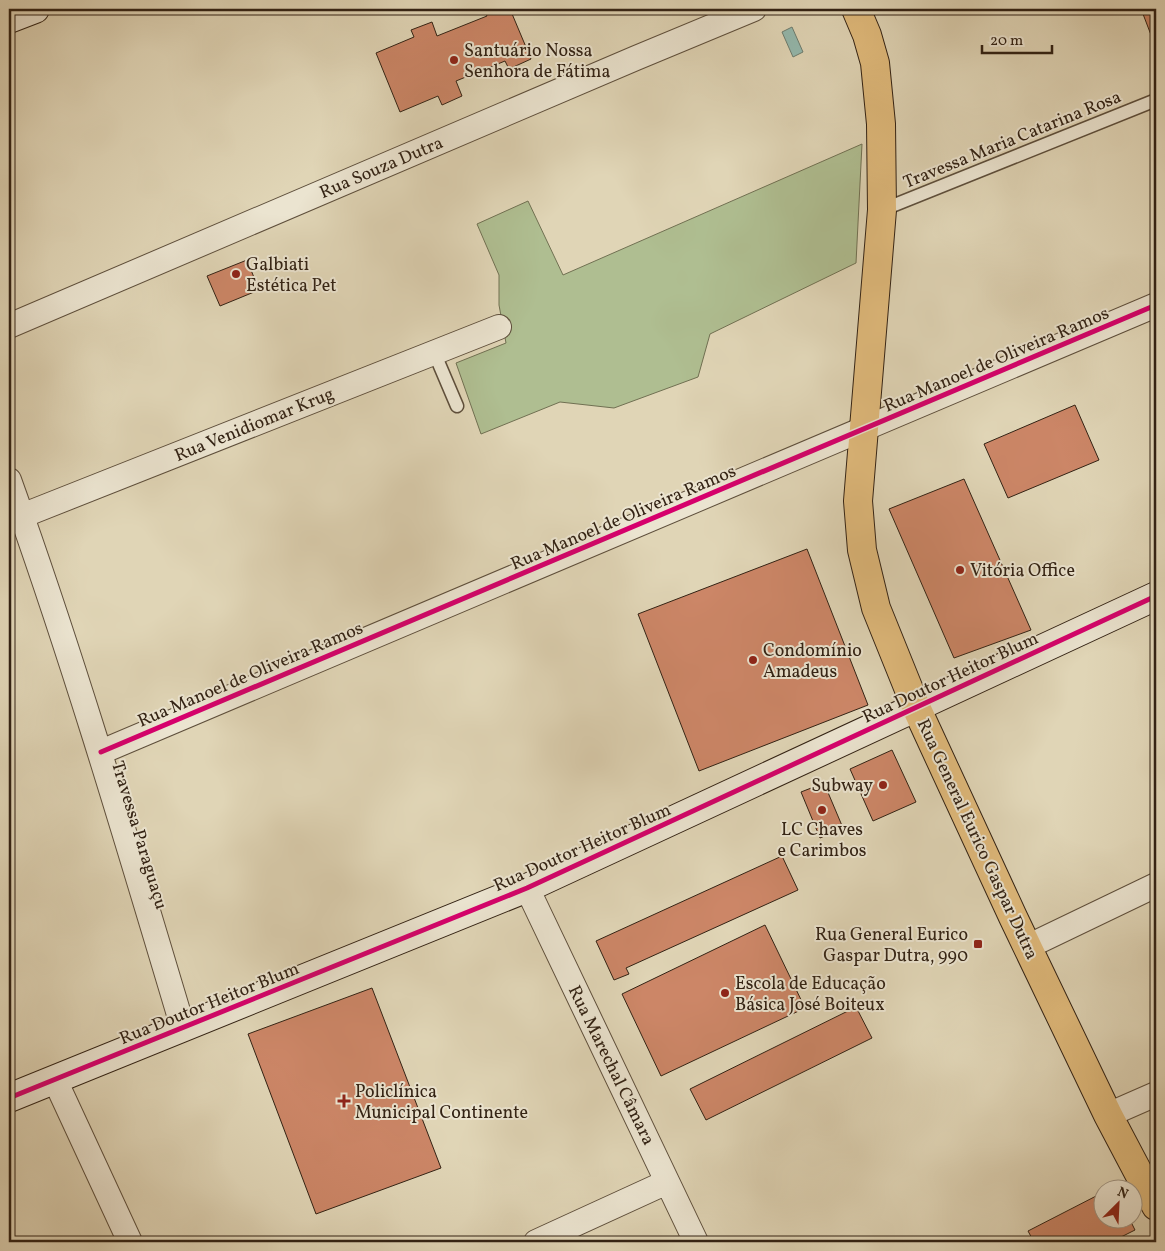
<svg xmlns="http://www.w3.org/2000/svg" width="1165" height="1251" font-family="Vollkorn,serif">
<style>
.green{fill:#afbe91;stroke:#707052}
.water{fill:#94b9ae;stroke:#6d7d70}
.building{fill:#cc8667;stroke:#322214}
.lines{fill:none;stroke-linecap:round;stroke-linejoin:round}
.lane-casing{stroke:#5e4f3c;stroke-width:15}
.street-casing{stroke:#5e4f3c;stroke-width:26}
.secondary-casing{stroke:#322214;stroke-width:30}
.primary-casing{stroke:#322214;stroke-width:30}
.lane{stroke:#ebe4d0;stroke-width:12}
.street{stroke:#ebe4d0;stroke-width:24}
.secondary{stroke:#ebe4d0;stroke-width:28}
.primary{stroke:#e0ba7b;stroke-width:28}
.cycleway-casing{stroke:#ebe4d0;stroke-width:8}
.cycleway{stroke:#d6006c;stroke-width:5}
.poi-dot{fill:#8f2418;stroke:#ebe4d0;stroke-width:2}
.labels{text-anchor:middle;stroke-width:4;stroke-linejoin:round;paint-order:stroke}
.poi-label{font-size:18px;fill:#322214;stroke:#ebe4d0;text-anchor:start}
.street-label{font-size:18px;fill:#322214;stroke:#ebe4d0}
</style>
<rect width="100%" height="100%" fill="#e0d5b6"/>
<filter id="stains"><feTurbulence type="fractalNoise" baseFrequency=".004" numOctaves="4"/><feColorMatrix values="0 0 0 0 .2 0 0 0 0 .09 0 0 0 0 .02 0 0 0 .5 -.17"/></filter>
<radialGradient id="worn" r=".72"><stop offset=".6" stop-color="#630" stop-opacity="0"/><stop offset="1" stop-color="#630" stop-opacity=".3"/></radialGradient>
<path class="green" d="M862,144L856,263L710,334L698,377L614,408L560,402L481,434L456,363L506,343L499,305V275L477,224L528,201L563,275Z"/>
<path class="water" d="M792,27L803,52L793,57L782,32Z"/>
<path class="building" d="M484,9H510L531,59L509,69L505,61L456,81L462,96L442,105L438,96L400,112L376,53L414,37L411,30L432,22L437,36L487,16Z
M1156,9V48L1143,14Z
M247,260L259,290L220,306L207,276Z
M1075,405L1099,460L1008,498L984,444Z
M964,479L1031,630L954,658L889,509Z
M807,549L868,705L699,771L638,614Z
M892,750L916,802L873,821L850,769Z
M824,783L843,828L820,838L801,792Z
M782,856L798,890L626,968L629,974L614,980L596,941Z
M765,925L805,1008L661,1076L622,994Z
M372,988L441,1168L316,1214L248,1034Z
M856,1007L872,1038L706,1120L690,1089Z
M1102,1193V1218H1129L1135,1230L1119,1238L1122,1242H1034L1028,1231Z"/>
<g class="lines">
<g class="lane-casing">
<path id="lane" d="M882,210L1156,100
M434,352L457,406"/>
</g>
<g class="street-casing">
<path id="street" d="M9,326L636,58L754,9
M9,480C74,661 128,844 183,1028
M9,521L499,327
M101,752L1156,305
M527,888L696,1242
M1027,947L1156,885
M55,1080L130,1242
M1108,1115L1156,1094
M536,1242L667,1182"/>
</g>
<g class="secondary-casing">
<path id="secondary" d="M9,19L35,9
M9,1098L527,888L1156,596"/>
</g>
<g class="primary-casing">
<path id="primary" d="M856,9L867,35L875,63L881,124L882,210L858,501L862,550L876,608L916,707L1013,917L1108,1115L1156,1206"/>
</g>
<use href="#lane" class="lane"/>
<use href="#street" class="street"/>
<use href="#secondary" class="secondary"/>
<use href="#primary" class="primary"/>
<g class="cycleway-casing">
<path id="cycleway" d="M101,752L1156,305
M9,1098L527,888L1156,596"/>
</g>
<use href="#cycleway" class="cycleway"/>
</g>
<g class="poi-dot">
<circle cx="454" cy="60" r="5"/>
<circle cx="236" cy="274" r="5"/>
<circle cx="960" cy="570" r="5"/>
<circle cx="753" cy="660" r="5"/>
<circle cx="883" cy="785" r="5"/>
<circle cx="822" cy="810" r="5"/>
<rect x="973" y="939" width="10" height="10" rx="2.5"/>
<circle cx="725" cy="993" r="5"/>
<path d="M341.5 1093.5h5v5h5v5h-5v5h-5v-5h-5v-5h5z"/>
</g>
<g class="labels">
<g class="poi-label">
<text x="464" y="56">Santuário Nossa<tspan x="464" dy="21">Senhora de Fátima</tspan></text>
<text x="246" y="270">Galbiati<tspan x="246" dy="21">Estética Pet</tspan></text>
<text x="970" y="576">Vitória Office</text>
<text x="763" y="656">Condomínio<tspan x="763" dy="21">Amadeus</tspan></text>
<text x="873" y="791" text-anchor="end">Subway</text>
<text x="822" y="835" text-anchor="middle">LC Chaves<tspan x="822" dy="21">e Carimbos</tspan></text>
<text x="968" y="940" text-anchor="end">Rua General Eurico<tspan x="968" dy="21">Gaspar Dutra, 990</tspan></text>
<text x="735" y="989">Escola de Educação<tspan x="735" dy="21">Básica José Boiteux</tspan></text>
<text x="355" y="1097">Policlínica<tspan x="355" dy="21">Municipal Continente</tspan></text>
</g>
<g class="street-label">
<text transform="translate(1012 139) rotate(-22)" y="6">Travessa Maria Catarina Rosa</text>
<text transform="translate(381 167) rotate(-23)" y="6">Rua Souza Dutra</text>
<text transform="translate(996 359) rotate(-23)" y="6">Rua Manoel de Oliveira Ramos</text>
<text transform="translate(254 424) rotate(-22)" y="6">Rua Venidiomar Krug</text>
<text transform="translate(623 517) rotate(-23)" y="6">Rua Manoel de Oliveira Ramos</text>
<text transform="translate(250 674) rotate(-23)" y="6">Rua Manoel de Oliveira Ramos</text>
<text transform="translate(950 677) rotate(-25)" y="6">Rua Doutor Heitor Blum</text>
<text transform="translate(140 835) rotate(73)" y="6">Travessa Paraguaçu</text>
<text transform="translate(978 839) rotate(65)" y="6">Rua General Eurico Gaspar Dutra</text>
<text transform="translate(582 847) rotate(-24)" y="6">Rua Doutor Heitor Blum</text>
<text transform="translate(209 1003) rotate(-22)" y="6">Rua Doutor Heitor Blum</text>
<text transform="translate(612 1065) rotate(64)" y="6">Rua Marechal Câmara</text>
</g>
</g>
<rect width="1165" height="1251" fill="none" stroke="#e0d5b6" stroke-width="30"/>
<rect x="10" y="10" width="1145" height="1231" fill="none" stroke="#322214" stroke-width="2.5"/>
<rect x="15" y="15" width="1135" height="1221" fill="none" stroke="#322214"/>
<g transform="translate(1118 1204) rotate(24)"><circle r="24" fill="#ebe4d0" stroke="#a19685"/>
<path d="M0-4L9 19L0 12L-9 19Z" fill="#8f2418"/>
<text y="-8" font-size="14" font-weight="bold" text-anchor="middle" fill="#322214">N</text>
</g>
<path d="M982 45v8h70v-8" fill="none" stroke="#322214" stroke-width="2.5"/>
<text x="990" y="45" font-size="15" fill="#322214" stroke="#ebe4d0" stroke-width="4" paint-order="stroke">20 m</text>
<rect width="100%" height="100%" filter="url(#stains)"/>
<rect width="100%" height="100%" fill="url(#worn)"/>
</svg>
